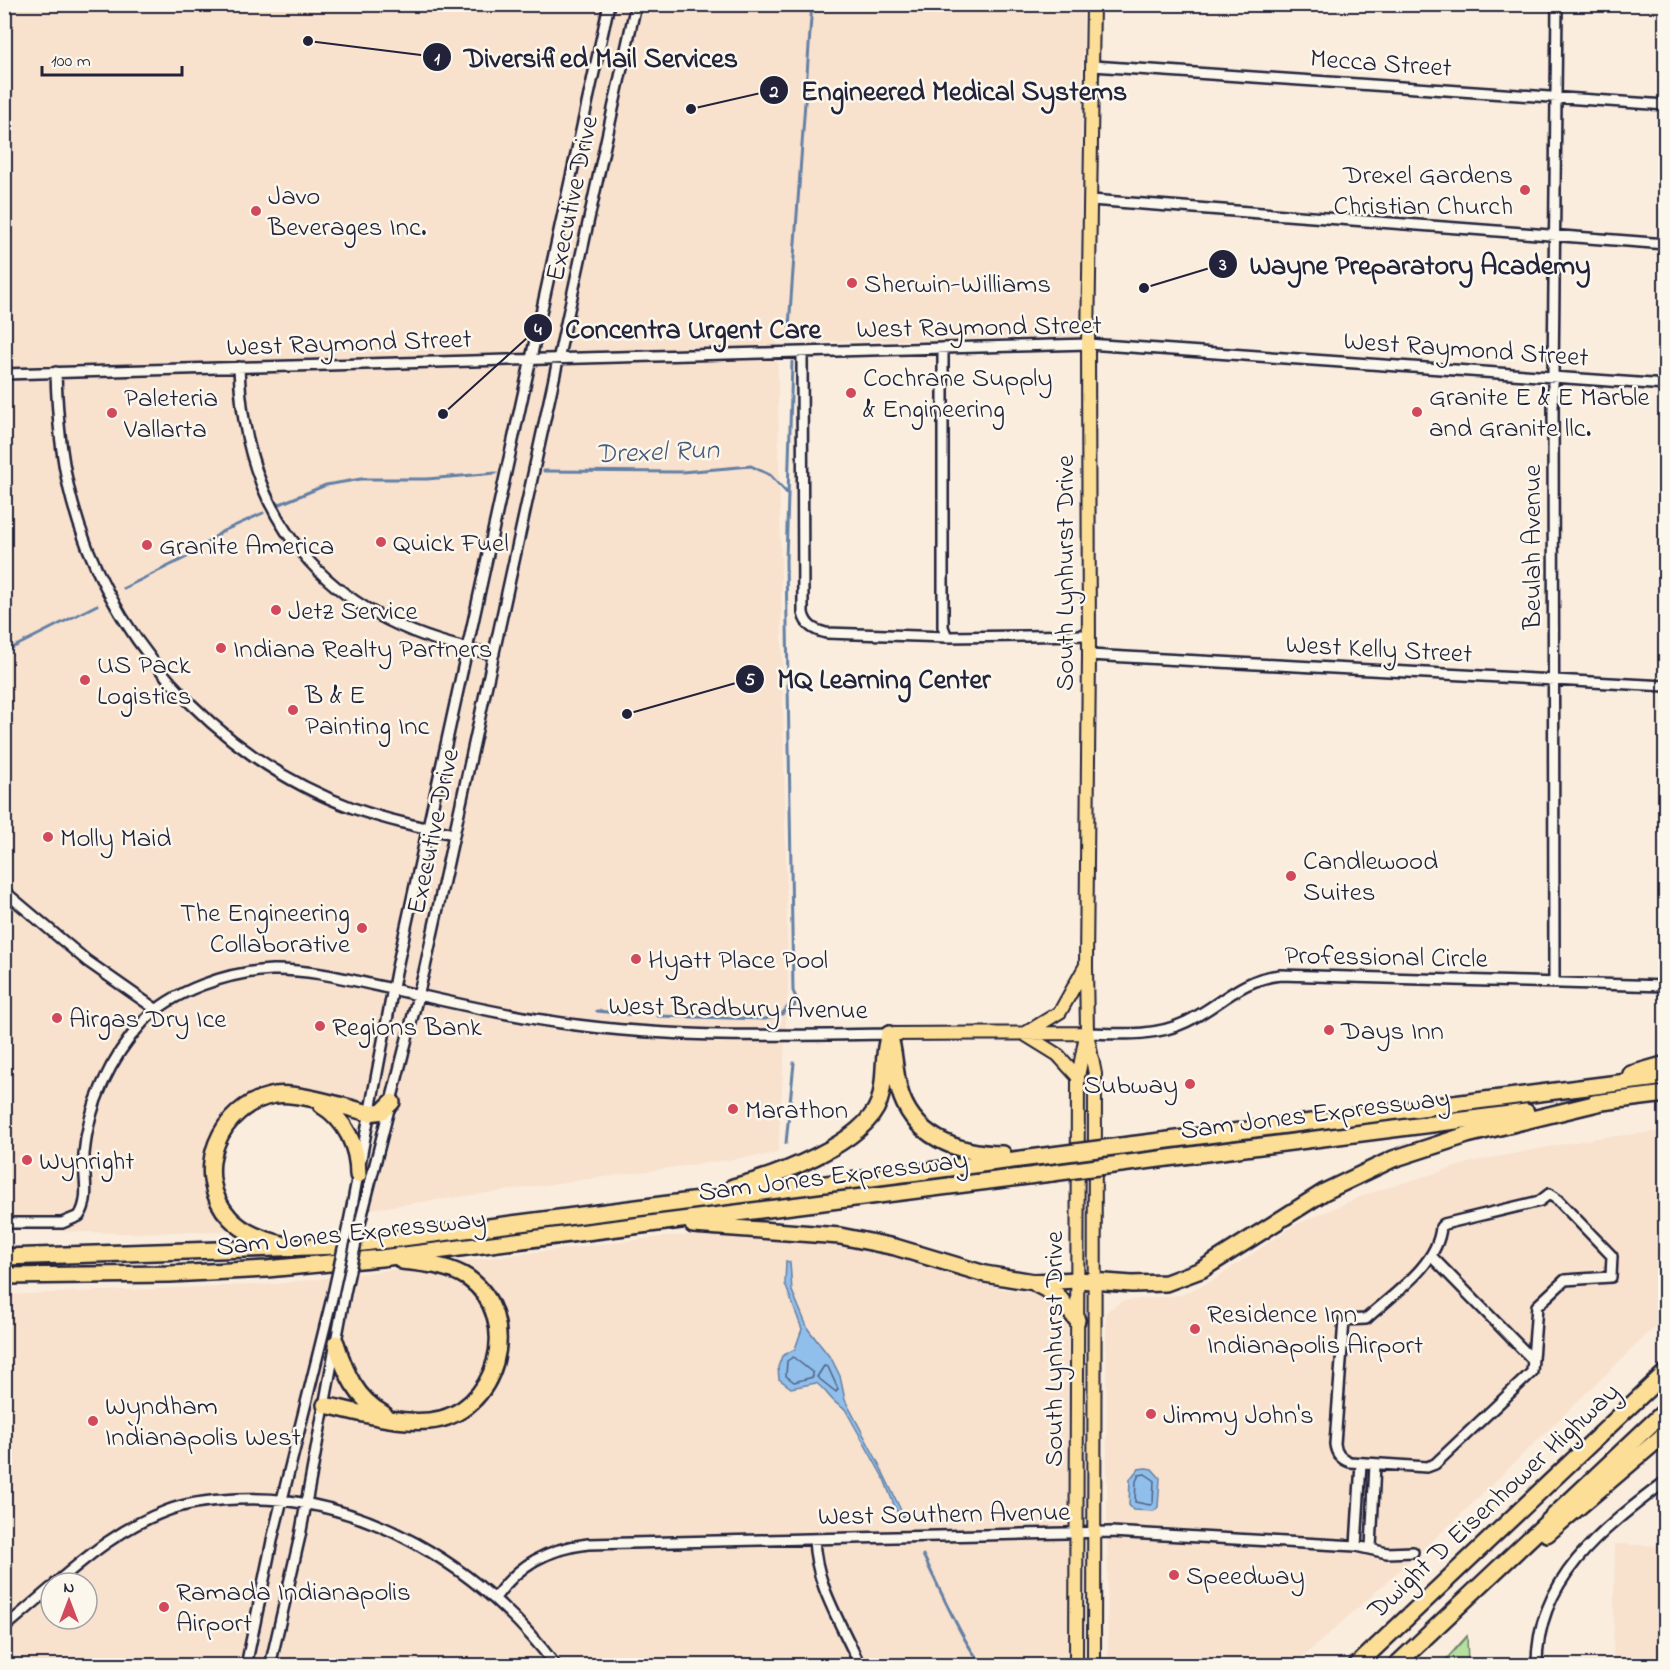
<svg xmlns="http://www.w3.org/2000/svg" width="1670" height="1670" font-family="'Indie Flower',sans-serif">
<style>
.built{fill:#f8e1cd;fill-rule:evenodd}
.green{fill:#b5e09e;stroke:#6c816c;stroke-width:1.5}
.water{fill:#90bfeb;stroke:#6480a5;stroke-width:1.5}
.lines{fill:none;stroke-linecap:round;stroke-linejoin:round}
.shore{stroke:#4e6181;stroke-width:1.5}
.stream{stroke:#6480a5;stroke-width:3}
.minor-casing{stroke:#22223b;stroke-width:14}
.major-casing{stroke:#22223b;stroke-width:16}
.highway-casing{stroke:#22223b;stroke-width:20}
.minor{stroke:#fbf7ec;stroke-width:9}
.major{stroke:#fcde96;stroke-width:12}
.highway{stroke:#fcde96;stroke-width:15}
.minor-bridge-casing{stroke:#22223b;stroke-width:14;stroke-linecap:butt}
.highway-bridge-casing{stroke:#22223b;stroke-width:20;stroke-linecap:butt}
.minor-bridge{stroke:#fbf7ec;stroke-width:9}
.highway-bridge{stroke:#fcde96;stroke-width:15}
.poi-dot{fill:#d1495b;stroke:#fbf7ec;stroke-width:2}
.labels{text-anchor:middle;stroke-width:5;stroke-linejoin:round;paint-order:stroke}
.street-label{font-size:27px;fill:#22223b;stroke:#fbf7ec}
.poi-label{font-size:27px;fill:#22223b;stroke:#fbf7ec;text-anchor:start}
.water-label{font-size:28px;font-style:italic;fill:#485979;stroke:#fbf7ec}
.leader{fill:none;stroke:#22223b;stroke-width:2}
.callout-dot{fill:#22223b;stroke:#fbf7ec;stroke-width:2}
.mark-label{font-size:18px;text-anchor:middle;font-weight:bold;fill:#fff}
.callout-label{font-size:28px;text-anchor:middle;font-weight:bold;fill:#22223b;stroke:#fbf7ec;stroke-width:5;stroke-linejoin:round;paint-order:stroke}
</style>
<rect width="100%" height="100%" fill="#faedde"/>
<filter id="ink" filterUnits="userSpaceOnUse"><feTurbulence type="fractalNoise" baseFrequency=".0167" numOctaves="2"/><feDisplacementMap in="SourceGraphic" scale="12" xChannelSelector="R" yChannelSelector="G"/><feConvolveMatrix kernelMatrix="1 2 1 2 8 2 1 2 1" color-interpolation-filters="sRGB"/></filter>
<g filter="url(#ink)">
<path class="built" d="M5,5H1083L1080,337L777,342L788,992L778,1153L371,1209L397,1111L293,1090L230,1110L214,1130L204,1155V1177L211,1203L232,1231L123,1233L5,1230Z
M1665,1131V1317L1453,1522L1294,1665H1108L1106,1312L1122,1301L1181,1295L1214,1280L1293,1226L1367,1194L1475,1161L1596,1138Z
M757,1233L853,1246L928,1265L997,1288L1044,1295L1058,1303L1068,1320V1665H5L4,1295L276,1284L668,1236ZM51,1583H87V1619H51Z
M1615,1544L1665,1546V1665H1613Z"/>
<path class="green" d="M1467,1636L1468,1665H1441Z"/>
<path class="water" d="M786,1261L790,1262L792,1291L808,1329L832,1360L840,1376L845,1400L879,1464L905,1519L896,1510L884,1479L845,1409C831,1403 828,1391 816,1383L791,1388L779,1379L778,1367L782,1356L795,1349L802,1329L785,1284Z
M1146,1468L1152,1469L1160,1478L1158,1507L1154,1511L1133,1510L1129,1505L1130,1479L1138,1469Z"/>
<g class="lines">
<path class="shore" d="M793,1357L813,1373V1377L794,1382L786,1376L787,1361Z
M824,1366L828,1367L838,1389L836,1392L817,1377Z
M1145,1474L1154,1480L1153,1503L1150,1505L1135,1502L1136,1481L1139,1475Z"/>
<path class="stream" d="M789,327L812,4
M792,362L786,561L793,991L797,1000L794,1007
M544,471L682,472L751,466L770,475L787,493
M280,504L326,485L361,479H427L496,473
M124,588L191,555L223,531L263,513
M4,652L97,605
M597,1011L637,1015
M658,1016L765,1019L782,1014L796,997
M786,1143L794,1063
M923,1555C935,1578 968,1656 985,1666"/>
<g class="minor-casing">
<path id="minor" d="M1093,66L1666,105
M1091,200L1666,244
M943,348V627L947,637
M802,352L803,613C806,626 814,630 826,633L947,637L1089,635
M239,367C244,530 336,626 494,654
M56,372C57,412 60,450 69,489C103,633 214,757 353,808C386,820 420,827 454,834
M4,374L1088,344L1666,385
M1089,655L1666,686
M4,891L87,961L157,1010
M1554,982L1553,377L1557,4
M1087,1033C1120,1034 1155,1037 1186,1022C1219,1006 1241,979 1280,975L1666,986
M1549,1194L1558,1200L1612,1256L1611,1277L1565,1280L1537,1306L1532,1372L1435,1464L1427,1467L1350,1462C1341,1459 1336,1454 1335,1444L1344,1320L1366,1319C1393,1294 1438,1265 1441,1227L1444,1224L1540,1201Z
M362,1215L424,972L636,4
M350,1217L396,972L609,4
M4,1223H62L79,1216C91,1199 83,1175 84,1154C88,1106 110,1058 143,1022C173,990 229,972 272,970C311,969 350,980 388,988C439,1000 490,1012 542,1020C657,1039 772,1036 889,1034
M1432,1257L1533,1360
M814,1539C816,1587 841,1622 860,1666
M1356,1546L1361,1463
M1371,1548L1375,1464
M56,1583C91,1553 123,1527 166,1511C188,1502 214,1500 237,1499C363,1493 482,1568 556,1666
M495,1598C519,1564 547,1549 588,1544L1111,1532L1356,1546L1387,1553L1413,1552
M4,1628L51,1588
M246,1666L273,1536L333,1294
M270,1666L300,1536L345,1293
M1537,1666C1536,1579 1603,1529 1666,1481"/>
</g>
<g class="major-casing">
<path id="major" d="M1093,4L1088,344L1089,655L1086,966L1087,1033L1095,1074L1094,1666
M889,1034L1087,1033
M1078,1077L1058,1055L1024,1034L1060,1012L1085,967
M1076,1666L1078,1077L1085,1040"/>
</g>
<g class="highway-casing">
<path id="highway" d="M889,1034C895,1052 894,1070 899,1088C911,1136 957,1154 1003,1154
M1631,1074L1666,1064
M1594,1103L1666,1094
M321,1105C346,1120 358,1147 358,1175
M1121,1146L1666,1077
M1121,1164L1526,1112
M733,1187C774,1177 864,1144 879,1102C887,1080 881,1057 889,1034
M693,1225L840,1236L895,1247L985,1274L1034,1282L1078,1280L1132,1284L1166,1283L1201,1270L1324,1192L1393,1159L1467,1135L1602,1102
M282,1244C262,1239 244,1233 230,1218C190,1175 219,1104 275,1095C298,1092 345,1107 369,1113L383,1111L392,1102
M4,1257L340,1246L1052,1155
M4,1276L170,1274L267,1269L381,1258L1052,1173
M1036,1284L1057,1295L1077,1320
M336,1343C345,1372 356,1399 384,1414
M325,1405C358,1412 394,1424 429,1421C497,1415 524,1318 468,1278C448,1265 425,1264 402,1261
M1547,1534L1666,1433
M1356,1666L1666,1372
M1395,1666L1666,1410"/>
</g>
<use href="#minor" class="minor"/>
<use href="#major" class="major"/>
<use href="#highway" class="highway"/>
<g class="minor-bridge-casing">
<path id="minor-bridge" d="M345,1293L362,1215
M333,1294L350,1217"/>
</g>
<g class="highway-bridge-casing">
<path id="highway-bridge" d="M1052,1155L1121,1146
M1052,1173L1121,1164"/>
</g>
<use href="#minor-bridge" class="minor-bridge"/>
<use href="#highway-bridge" class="highway-bridge"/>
</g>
</g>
<g class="poi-dot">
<circle cx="1525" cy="190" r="6"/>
<circle cx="256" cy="211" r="6"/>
<circle cx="852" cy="283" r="6"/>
<circle cx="851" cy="393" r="6"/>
<circle cx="1417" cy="412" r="6"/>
<circle cx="112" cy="413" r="6"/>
<circle cx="381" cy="542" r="6"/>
<circle cx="147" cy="545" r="6"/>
<circle cx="276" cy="610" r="6"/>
<circle cx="221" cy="648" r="6"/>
<circle cx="85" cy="680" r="6"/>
<circle cx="293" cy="710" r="6"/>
<circle cx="48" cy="837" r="6"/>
<circle cx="1291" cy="876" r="6"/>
<circle cx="362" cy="928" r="6"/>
<circle cx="636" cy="959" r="6"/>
<circle cx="57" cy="1018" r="6"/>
<circle cx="320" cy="1026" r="6"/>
<circle cx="1329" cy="1030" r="6"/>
<circle cx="1190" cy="1084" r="6"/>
<circle cx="733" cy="1109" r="6"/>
<circle cx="27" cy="1160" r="6"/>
<circle cx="1195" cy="1329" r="6"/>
<circle cx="1151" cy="1414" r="6"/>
<circle cx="93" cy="1421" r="6"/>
<circle cx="1174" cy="1575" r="6"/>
<circle cx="164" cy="1607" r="6"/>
</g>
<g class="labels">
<g class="street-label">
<text transform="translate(1381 62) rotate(4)" y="9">Mecca Street</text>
<text transform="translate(571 198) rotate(-78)" y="9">Executive Drive</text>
<text transform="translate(979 326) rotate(-1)" y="9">West Raymond Street</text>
<text transform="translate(349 342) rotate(-2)" y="9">West Raymond Street</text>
<text transform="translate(1466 348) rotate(4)" y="9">West Raymond Street</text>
<text transform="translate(1531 547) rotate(-90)" y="9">Beulah Avenue</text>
<text transform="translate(1064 573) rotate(-90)" y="9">South Lynhurst Drive</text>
<text transform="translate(1379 648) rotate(3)" y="9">West Kelly Street</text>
<text transform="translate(432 831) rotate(-78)" y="9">Executive Drive</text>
<text transform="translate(1386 956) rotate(1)" y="9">Professional Circle</text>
<text transform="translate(738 1007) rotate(1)" y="9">West Bradbury Avenue</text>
<text transform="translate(1315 1113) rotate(-7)" y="9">Sam Jones Expressway</text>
<text transform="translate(833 1175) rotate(-7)" y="9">Sam Jones Expressway</text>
<text transform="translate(351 1232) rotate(-6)" y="9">Sam Jones Expressway</text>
<text transform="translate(1053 1349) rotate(-90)" y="9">South Lynhurst Drive</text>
<text transform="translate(1493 1500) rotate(-43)" y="9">Dwight D Eisenhower Highway</text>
<text transform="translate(944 1513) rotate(-1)" y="9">West Southern Avenue</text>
</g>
<g class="poi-label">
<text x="1513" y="183" text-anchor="end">Drexel Gardens<tspan x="1513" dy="31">Christian Church</tspan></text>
<text x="268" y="204">Javo<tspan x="268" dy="31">Beverages Inc.</tspan></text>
<text x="864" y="292">Sherwin-Williams</text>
<text x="863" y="386">Cochrane Supply<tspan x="863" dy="31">&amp; Engineering</tspan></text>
<text x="1429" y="405">Granite E &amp; E Marble<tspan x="1429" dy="31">and Granite llc.</tspan></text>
<text x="124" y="406">Paleteria<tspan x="124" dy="31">Vallarta</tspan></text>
<text x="393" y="551">Quick Fuel</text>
<text x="159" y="554">Granite America</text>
<text x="288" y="619">Jetz Service</text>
<text x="233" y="657">Indiana Realty Partners</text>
<text x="97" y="673">US Pack<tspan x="97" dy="31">Logistics</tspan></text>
<text x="305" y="703">B &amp; E<tspan x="305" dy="31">Painting Inc</tspan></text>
<text x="60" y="846">Molly Maid</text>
<text x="1303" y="869">Candlewood<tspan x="1303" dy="31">Suites</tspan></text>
<text x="350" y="921" text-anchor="end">The Engineering<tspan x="350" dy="31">Collaborative</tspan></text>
<text x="648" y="968">Hyatt Place Pool</text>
<text x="69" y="1027">Airgas Dry Ice</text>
<text x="332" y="1035">Regions Bank</text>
<text x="1341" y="1039">Days Inn</text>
<text x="1178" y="1093" text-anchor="end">Subway</text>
<text x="745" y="1118">Marathon</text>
<text x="39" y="1169">Wynright</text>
<text x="1207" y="1322">Residence Inn<tspan x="1207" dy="31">Indianapolis Airport</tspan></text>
<text x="105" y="1414">Wyndham<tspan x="105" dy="31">Indianapolis West</tspan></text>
<text x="1163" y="1423">Jimmy John's</text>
<text x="1186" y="1584">Speedway</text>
<text x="176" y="1600">Ramada Indianapolis<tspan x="176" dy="31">Airport</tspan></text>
</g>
<g class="water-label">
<text transform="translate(657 450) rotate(-2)" y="10">Drexel Run</text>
</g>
</g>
<path class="leader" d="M308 41L437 57M691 109L774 90M1144 288L1223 264M443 414L538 328M627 714L750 679"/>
<g class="callout-dot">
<circle cx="308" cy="41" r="6"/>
<circle cx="691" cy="109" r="6"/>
<circle cx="1144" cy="288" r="6"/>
<circle cx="443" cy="414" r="6"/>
<circle cx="627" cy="714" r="6"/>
<circle cx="437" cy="57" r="15"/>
<circle cx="774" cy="90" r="15"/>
<circle cx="1223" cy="264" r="15"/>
<circle cx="538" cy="328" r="15"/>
<circle cx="750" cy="679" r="15"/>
</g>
<g class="mark-label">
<text x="437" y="64">1</text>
<text x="774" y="97">2</text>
<text x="1223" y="270">3</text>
<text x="538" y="335">4</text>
<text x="750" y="685">5</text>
</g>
<g class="callout-label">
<text x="601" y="67">Diversified Mail Services</text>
<text x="964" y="100">Engineered Medical Systems</text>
<text x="1420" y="274">Wayne Preparatory Academy</text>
<text x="693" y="338">Concentra Urgent Care</text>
<text x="884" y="688">MQ Learning Center</text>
</g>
<rect width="1670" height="1670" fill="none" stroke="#fbf7ec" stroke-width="24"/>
<rect x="12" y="12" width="1646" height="1646" fill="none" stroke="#22223b" stroke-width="2" filter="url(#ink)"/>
<g transform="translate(69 1601)"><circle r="28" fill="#fbf7ec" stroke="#a4a2a5" stroke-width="1.5"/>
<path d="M0-4.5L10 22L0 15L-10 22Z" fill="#d1495b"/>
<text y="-9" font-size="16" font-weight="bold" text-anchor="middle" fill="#22223b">N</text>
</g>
<path d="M42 66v9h140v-9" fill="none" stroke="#22223b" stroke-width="3"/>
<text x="51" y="66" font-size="18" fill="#22223b" stroke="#fbf7ec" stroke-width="4.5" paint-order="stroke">100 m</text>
</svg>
